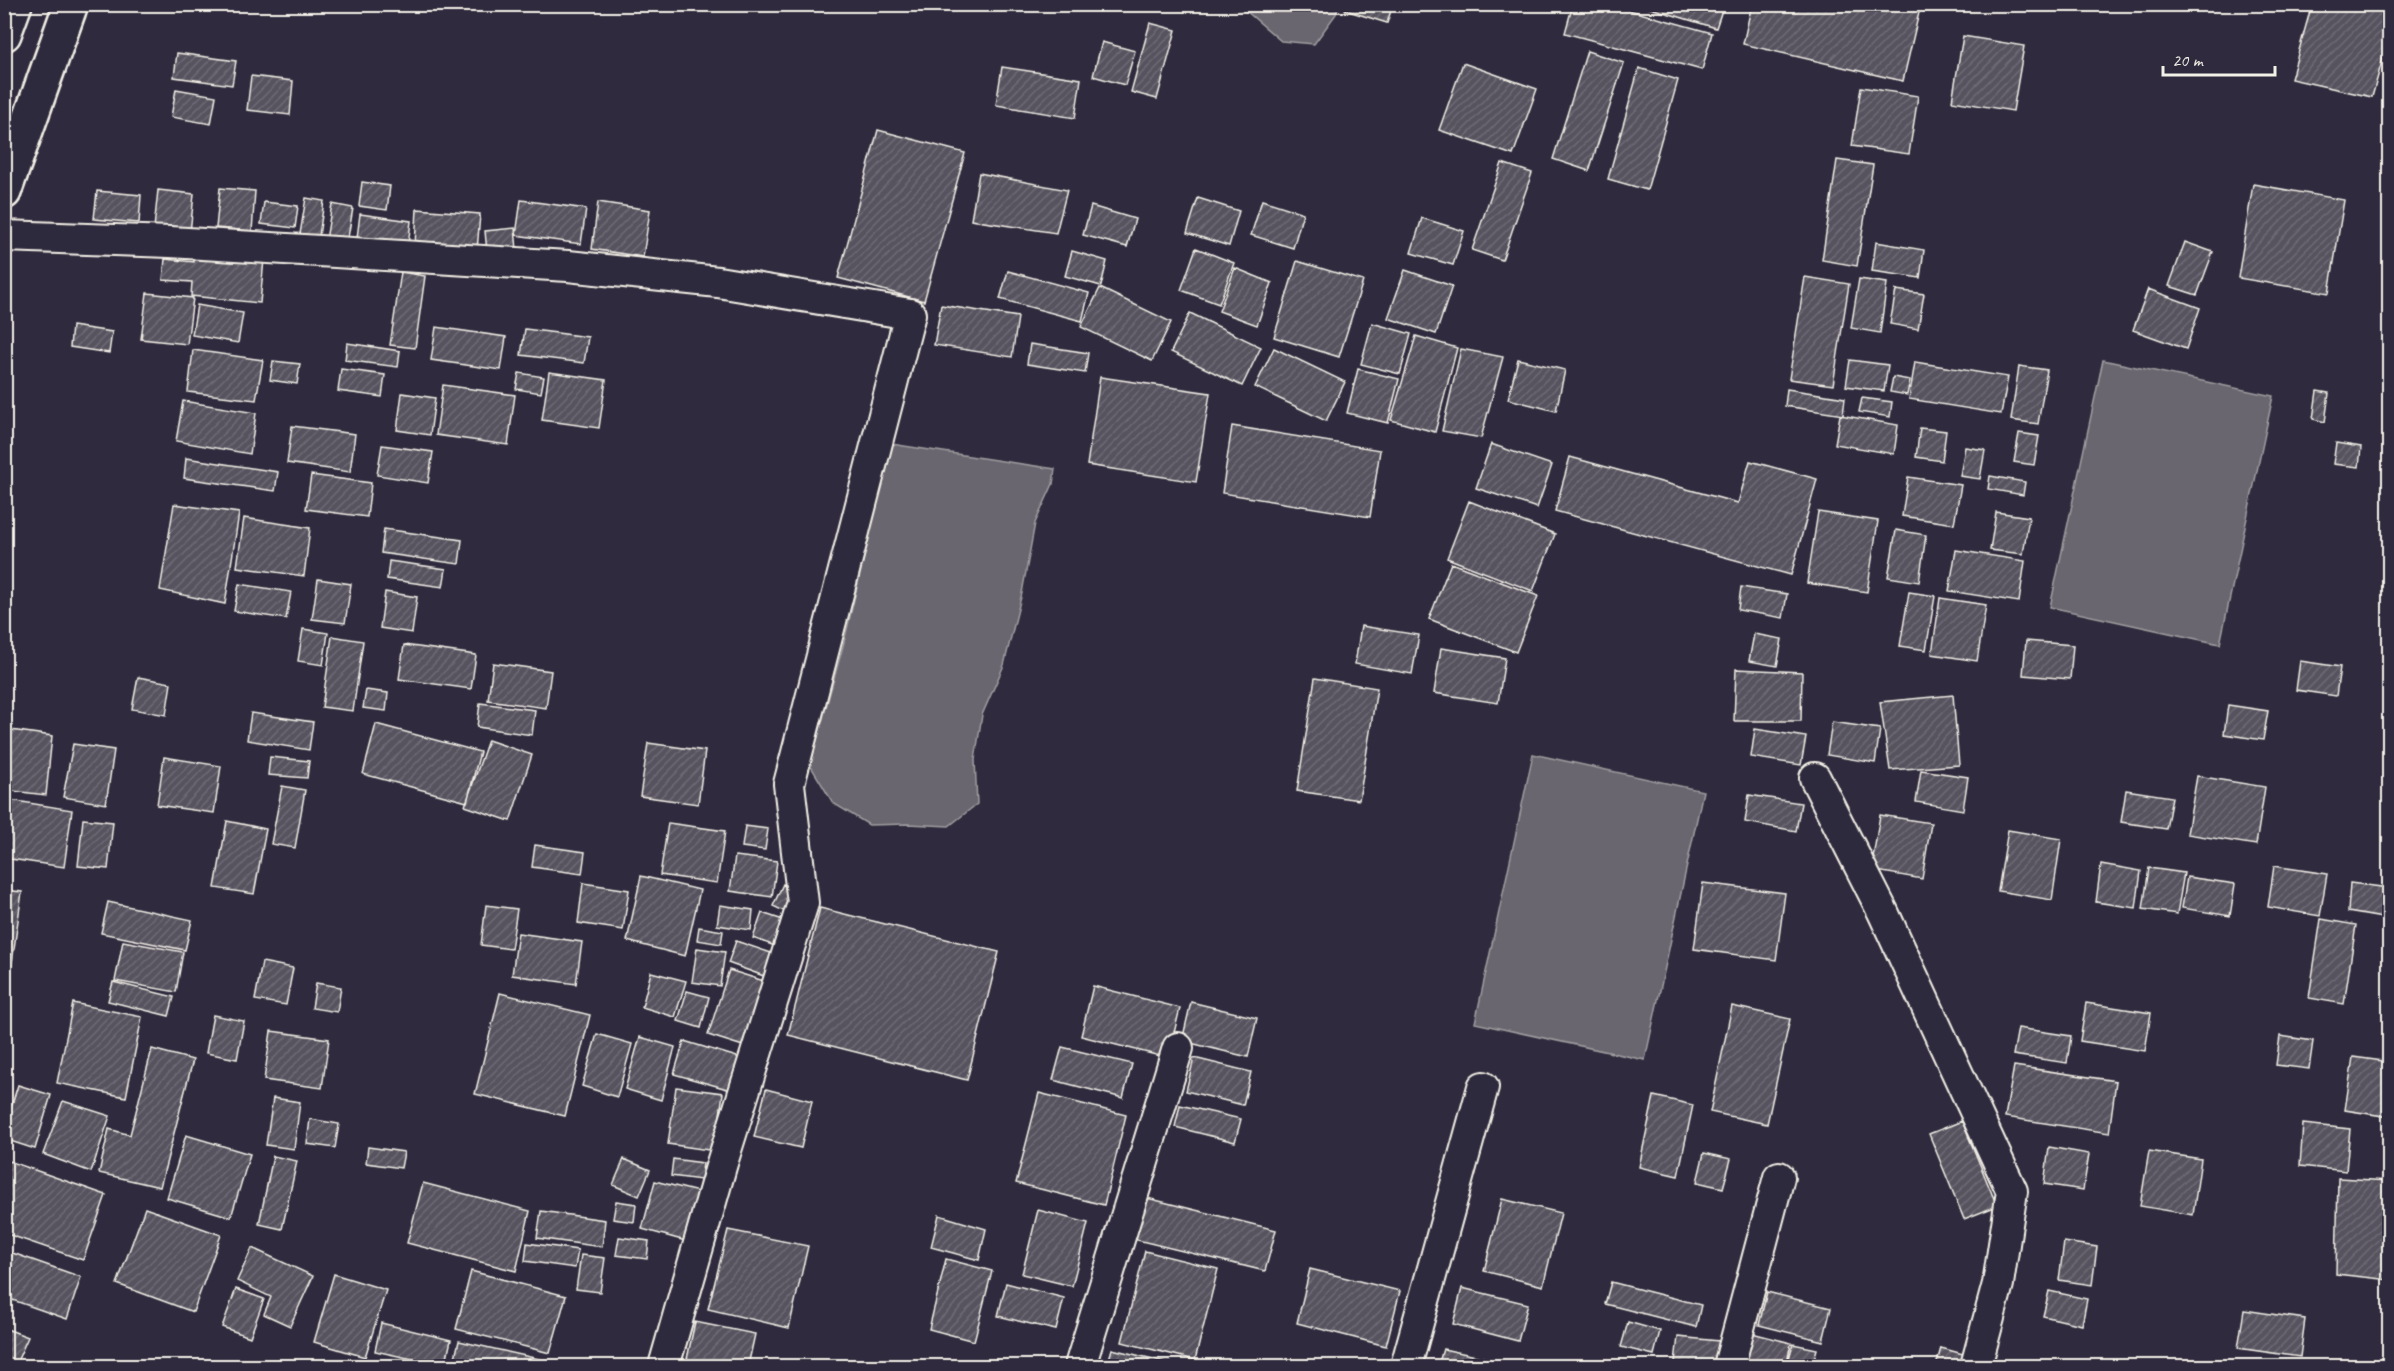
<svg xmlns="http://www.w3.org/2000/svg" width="2394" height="1371" font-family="Caveat,sans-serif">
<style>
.water{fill:#6a6670;stroke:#a19ea0;stroke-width:1.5}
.building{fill:url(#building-hatch);stroke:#f4f1e8;stroke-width:1.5}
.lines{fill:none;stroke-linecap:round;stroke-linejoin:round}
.street-casing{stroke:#f4f1e8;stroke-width:34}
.primary-casing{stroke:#f4f1e8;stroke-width:38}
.street{stroke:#2f2a3d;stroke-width:30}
.primary{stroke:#2f2a3d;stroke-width:33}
</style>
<defs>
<pattern id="building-hatch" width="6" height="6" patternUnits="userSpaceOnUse" patternTransform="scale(1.5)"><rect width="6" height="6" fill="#56525f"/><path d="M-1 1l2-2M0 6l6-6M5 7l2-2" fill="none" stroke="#6f6b76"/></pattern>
</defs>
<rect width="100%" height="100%" fill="#2f2a3d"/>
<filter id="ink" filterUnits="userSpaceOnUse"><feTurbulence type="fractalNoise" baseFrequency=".0167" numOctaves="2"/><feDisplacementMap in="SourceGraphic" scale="12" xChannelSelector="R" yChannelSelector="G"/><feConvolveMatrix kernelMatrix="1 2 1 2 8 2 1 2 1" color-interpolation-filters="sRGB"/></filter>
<g filter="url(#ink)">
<path class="water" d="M1225,5H1339L1336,14L1314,44L1281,41L1246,11Z
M2103,360L2273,396L2220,644L2050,607Z
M891,444L1055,469L1053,484L1035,523L1022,593L1004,665L982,715L975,760L977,804L949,826L908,824L869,825L833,803L810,765L843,646Z
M1533,754L1703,791L1645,1060L1475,1023Z"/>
<path class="building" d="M1347,4H1393L1387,23L1345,10Z
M1573,4H1607L1712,33L1702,70L1565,33Z
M1637,4H1724L1716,28Z
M1752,4H1921L1903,81L1743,44Z
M2312,4H2390V33L2372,97L2291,79Z
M1150,23L1176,30L1157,99L1131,92Z
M1963,36L2024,46L2013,111L1952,101Z
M1102,42L1135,51L1125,85L1093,76Z
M1587,51L1624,63L1589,171L1553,159Z
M177,53L236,61L232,85L174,77Z
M1463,63L1537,89L1513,155L1439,130Z
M1002,67L1081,79L1075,118L996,105Z
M1639,68L1678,80L1647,190L1608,179Z
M251,76L293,81L290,115L247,110Z
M1861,87L1918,96L1909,154L1852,146Z
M176,89L216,96L211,124L171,117Z
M878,130L965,153L924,301L838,278Z
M1837,160L1873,165L1857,266L1822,260Z
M1502,163L1532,173L1502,260L1472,250Z
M979,173L1067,190L1056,233L971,220Z
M362,182L390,186L387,210L359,206Z
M2253,184L2344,200L2329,293L2238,278Z
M220,188L255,191L252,231L216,228Z
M158,190L194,194L190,233L154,228Z
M97,191L141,195L139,223L94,219Z
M306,198L324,201L319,236L300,234Z
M1198,198L1239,211L1229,246L1187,233Z
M521,200L586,209L581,244L516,235Z
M1262,200L1303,213L1293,248L1251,235Z
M264,202L298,206L295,228L261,224Z
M598,202L650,210L643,257L592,249Z
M332,204L353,208L347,243L326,240Z
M1091,206L1135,219L1127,247L1083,235Z
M417,209L480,214L477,251L415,246Z
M360,214L411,221L408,245L357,238Z
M1422,218L1464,231L1453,265L1411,253Z
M515,228L517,250L487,252L485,231Z
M1876,242L1924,250L1920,278L1872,271Z
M2185,242L2213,252L2197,295L2169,286Z
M1196,248L1234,263L1219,304L1181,290Z
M1072,251L1107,261L1101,286L1065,276Z
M194,252L264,259L260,303L191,296L192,282L163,280L165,259L194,262Z
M1297,261L1363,281L1339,357L1274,337Z
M1235,268L1272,283L1257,325L1219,311Z
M1405,270L1452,286L1436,334L1388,318Z
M1008,271L1089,293L1082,321L1000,299Z
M401,272L425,276L415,348L390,345Z
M1805,277L1849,284L1833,385L1789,379Z
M1859,279L1887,283L1880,333L1851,328Z
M1100,288L1171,322L1152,361L1081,327Z
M2148,289L2200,308L2186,349L2133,330Z
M1896,290L1924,294L1918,329L1890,324Z
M147,293L193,298L187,344L141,339Z
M197,305L243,313L238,343L192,335Z
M941,305L1018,317L1012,357L934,345Z
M1190,313L1261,347L1242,386L1171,352Z
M1372,323L1411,334L1400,374L1361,364Z
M72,326L112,332L109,353L70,347Z
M436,327L506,337L501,370L431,360Z
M525,329L588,337L584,363L521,355Z
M1416,336L1457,348L1435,432L1391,420Z
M347,343L400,351L398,367L345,360Z
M1030,344L1088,353L1085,373L1027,364Z
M1274,348L1345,382L1326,421L1255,387Z
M1461,349L1503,357L1481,438L1442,431Z
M193,350L263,360L256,400L188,392Z
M1518,359L1565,370L1556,411L1508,399Z
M1850,360L1888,365L1884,391L1846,386Z
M273,361L300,364L297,384L270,380Z
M1915,362L2008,377L2001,414L1909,399Z
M2019,366L2047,370L2038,424L2011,420Z
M341,369L385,375L382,397L338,391Z
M1358,369L1399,379L1388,423L1347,413Z
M549,372L606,380L599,428L542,420Z
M519,373L544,377L541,393L516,389Z
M1100,377L1210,393L1196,482L1087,465Z
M1893,377L1910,380L1907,395L1890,392Z
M443,385L515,395L508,445L436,435Z
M1787,389L1845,398L1843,415L1785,406Z
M2317,391L2329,393L2325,422L2313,419Z
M402,393L435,398L430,435L397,430Z
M1862,398L1892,402L1890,417L1859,412Z
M183,401L256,413L250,454L176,441Z
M1840,415L1898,425L1894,454L1835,444Z
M292,426L355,434L350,472L287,463Z
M1232,426L1380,450L1370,517L1222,493Z
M1920,428L1946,431L1942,461L1916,457Z
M2019,433L2039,436L2034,465L2014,462Z
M2336,443L2361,447L2359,467L2333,464Z
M1491,444L1552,465L1537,508L1476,488Z
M382,445L433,452L428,483L377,475Z
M1965,447L1985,450L1980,479L1960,476Z
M1570,457L1738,503L1750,461L1817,479L1791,575L1555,511Z
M186,458L278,472L275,491L184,478Z
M311,475L371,483L367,517L306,509Z
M1990,476L2025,482L2023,495L1988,489Z
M1908,477L1961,485L1954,524L1902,516Z
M1469,501L1555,534L1533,591L1447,558Z
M174,504L239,513L225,604L160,590Z
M1818,512L1878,521L1867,592L1807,583Z
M1996,512L2029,517L2023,554L1990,550Z
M244,518L310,528L304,576L237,567Z
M384,529L462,540L459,564L381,553Z
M1896,530L1926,535L1919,582L1888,577Z
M1956,550L2025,561L2019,602L1949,591Z
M389,561L446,569L443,587L387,579Z
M1451,563L1538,596L1516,652L1429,619Z
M318,579L351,584L345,623L312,619Z
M239,584L291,592L286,619L234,611Z
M1741,587L1787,594L1783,618L1738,610Z
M385,592L417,597L412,633L380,628Z
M1909,592L1935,596L1926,650L1900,646Z
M1940,598L1986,605L1977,661L1932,654Z
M1361,626L1419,635L1412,674L1355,664Z
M303,629L328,633L323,665L298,661Z
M1754,634L1782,639L1777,666L1749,661Z
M332,636L363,641L353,711L322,707Z
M2026,641L2073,645L2070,679L2023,675Z
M404,645L476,655L471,689L399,679Z
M1441,648L1505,658L1498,703L1434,693Z
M2300,661L2340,667L2336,696L2296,690Z
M493,663L551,671L546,708L488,700Z
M1736,669L1802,672L1801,721H1734Z
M138,677L171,683L166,715L132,709Z
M1315,678L1377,688L1359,800L1297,791Z
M366,690L388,693L386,711L363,708Z
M1953,695L1959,765L1890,770L1880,702Z
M480,703L535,710L532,735L477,727Z
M2228,705L2268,711L2263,740L2224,734Z
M251,713L313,722L309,750L247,740Z
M1832,722L1880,729L1875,763L1827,755Z
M376,724L480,752L467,802L363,774Z
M4,729L52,736L46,795L4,790Z
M1755,729L1806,737L1801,765L1751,757Z
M488,740L532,755L510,821L465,806Z
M648,743L705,751L698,804L640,796Z
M73,744L114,750L106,804L63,797Z
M164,757L221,766L214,813L157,805Z
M270,757L309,761L307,778L268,775Z
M1921,770L1968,777L1963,810L1916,802Z
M2197,776L2265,787L2256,845L2187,834Z
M282,786L305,790L295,848L271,844Z
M2126,790L2172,797L2166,829L2121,822Z
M1749,795L1801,803L1796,831L1745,822Z
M4,799L72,810L64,867L4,858Z
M1880,815L1931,823L1922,879L1871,870Z
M83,819L113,822L108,869L78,866Z
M227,821L266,829L254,894L215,888Z
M668,823L725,831L717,883L660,875Z
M745,826L768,829L765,850L742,847Z
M2008,830L2061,839L2052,900L1998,891Z
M535,845L585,852L582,874L532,867Z
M735,856L777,861L772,897L730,891Z
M2101,864L2141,871L2136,908L2096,902Z
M2274,866L2327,874L2320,916L2268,907Z
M2149,868L2184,873L2177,914L2143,909Z
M641,876L700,890L685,956L627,941Z
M2187,877L2235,884L2230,916L2182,908Z
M583,883L629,890L623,930L578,923Z
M1703,883L1785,893L1776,960L1694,949Z
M2350,883L2389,888V919L2348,912Z
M783,884L800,892L790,914L773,906Z
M4,890L22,892L11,970H4Z
M108,902L192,920L185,950L101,933Z
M486,905L517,909L511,949L481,945Z
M720,905L753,910L751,930L717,925Z
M820,908L999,952L967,1080L788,1035Z
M762,913L792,923L783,949L753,938Z
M2321,919L2356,925L2344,1004L2309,998Z
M699,927L723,931L721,944L697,940Z
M518,933L582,942L576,984L512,975Z
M123,941L183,952L176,992L115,981Z
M736,941L780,956L772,979L728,963Z
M697,948L725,952L720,986L692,982Z
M262,962L293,968L286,1005L255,1000Z
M729,970L767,982L746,1047L708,1035Z
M651,972L686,981L675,1017L642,1007Z
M113,982L174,997L169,1016L108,1001Z
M316,983L341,987L337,1012L312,1008Z
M1093,986L1180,1008L1168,1058L1081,1036Z
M687,991L709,997L701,1028L678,1021Z
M500,993L590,1015L565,1116L475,1094Z
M1191,1002L1257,1018L1248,1057L1182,1041Z
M73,1003L142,1017L126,1097L57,1083Z
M2086,1003L2151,1013L2145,1051L2080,1041Z
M1732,1006L1790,1019L1767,1124L1710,1112Z
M213,1015L244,1021L237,1059L206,1053Z
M2018,1028L2071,1036L2067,1063L2013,1055Z
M271,1031L329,1039L322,1088L264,1080Z
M597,1034L632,1044L617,1097L582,1086Z
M2280,1036L2313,1041L2309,1069L2276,1065Z
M640,1037L675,1047L661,1100L625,1089Z
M684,1041L747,1060L738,1092L674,1074Z
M1062,1047L1132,1064L1123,1098L1053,1080Z
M152,1049L193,1060L160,1187L99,1173L109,1129L130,1135Z
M2353,1057L2390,1062V1117L2345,1110Z
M1194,1058L1251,1072L1243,1105L1186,1091Z
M2014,1066L2116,1081L2109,1133L2005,1117Z
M18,1085L51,1095L35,1149L4,1139V1129Z
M676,1087L723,1093L715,1151L668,1144Z
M766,1089L812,1101L801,1148L754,1137Z
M1039,1093L1126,1115L1104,1205L1016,1183Z
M1654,1096L1693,1105L1678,1176L1639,1167Z
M273,1098L300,1102L294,1149L266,1145Z
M63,1101L110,1116L91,1172L43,1154Z
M1180,1105L1241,1119L1235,1142L1175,1127Z
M310,1119L339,1124L335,1148L307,1144Z
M1962,1121L1997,1206L1964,1219L1929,1134Z
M2303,1124L2350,1129L2346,1171L2300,1166Z
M186,1135L250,1154L231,1217L167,1198Z
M368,1147L404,1152L401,1168L366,1163Z
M2049,1147L2089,1154L2083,1190L2044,1184Z
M2149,1151L2201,1159L2193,1215L2140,1206Z
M1704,1153L1731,1159L1723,1188L1697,1182Z
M273,1156L297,1161L282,1229L259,1224Z
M624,1159L650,1170L639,1196L613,1185Z
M673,1159L703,1163L701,1180L671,1176Z
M6,1160L106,1195L83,1260L4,1233Z
M2338,1178L2390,1181V1280L2336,1274Z
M655,1181L706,1194L693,1243L642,1229Z
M423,1183L530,1211L516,1271L407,1243Z
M1139,1196L1276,1230L1265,1271L1129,1238Z
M1502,1199L1561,1213L1543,1286L1484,1271Z
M616,1201L636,1204L634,1222L613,1219Z
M145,1208L221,1235L193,1312L117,1284Z
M1038,1210L1088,1223L1072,1286L1022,1274Z
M541,1211L605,1220L602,1247L537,1238Z
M939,1215L986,1229L979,1260L931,1247Z
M728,1230L808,1246L789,1328L708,1309Z
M619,1237L649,1241L647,1259L616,1255Z
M2064,1242L2097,1247L2092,1285L2059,1280Z
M527,1243L578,1250L575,1268L525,1261Z
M252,1248L313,1276L290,1326L264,1314L271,1297L237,1281Z
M4,1250L81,1277L67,1319L4,1297Z
M1145,1251L1218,1269L1195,1360L1122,1342Z
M581,1255L605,1258L600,1292L576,1289Z
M946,1259L992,1271L974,1341L929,1329Z
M1310,1269L1400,1291L1386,1346L1297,1323Z
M471,1271L566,1296L550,1353L456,1329Z
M334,1274L386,1290L365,1357L314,1342Z
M1611,1282L1701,1305L1696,1327L1605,1304Z
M1006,1283L1064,1298L1056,1330L998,1316Z
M1462,1288L1528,1304L1518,1341L1453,1324Z
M236,1289L264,1299L250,1337L222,1327Z
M2049,1291L2087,1299L2082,1325L2043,1316Z
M1767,1292L1831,1308L1823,1341L1759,1325Z
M2244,1310L2305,1319L2300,1357L2238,1348Z
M695,1322L755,1334L748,1366H720L687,1359Z
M1628,1322L1660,1331L1654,1355L1621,1347Z
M381,1323L451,1340L445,1366L375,1351Z
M4,1328L28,1337L15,1366L4,1363Z
M1748,1332L1791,1343L1786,1366H1739Z
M1678,1337L1719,1341L1716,1366L1675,1362Z
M459,1341L570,1366H453Z
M1793,1344L1817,1349L1812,1366H1787Z
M1941,1348L1963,1354L1960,1366H1936Z
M1112,1349L1182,1366H1107Z
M1443,1349L1514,1364L1513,1366H1438Z
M1828,1359L1857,1366H1826Z
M971,1360L999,1366H969Z
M364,1362L397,1366H364Z"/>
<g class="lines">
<g class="street-casing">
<path id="street" d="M4,236L170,242L568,266L718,282L910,314L789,784L803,903L722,1163L664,1366
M1815,778L1883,912L2012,1191L1998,1284L1976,1366
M1080,1366L1178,1048
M1406,1366L1483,1087
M1729,1366L1779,1177"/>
</g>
<g class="primary-casing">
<path id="primary" d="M4,34L15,4
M4,192L71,4"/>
</g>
<use href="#street" class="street"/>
<use href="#primary" class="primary"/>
</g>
</g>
<rect width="2394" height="1371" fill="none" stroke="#2f2a3d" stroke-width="24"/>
<rect x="12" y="12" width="2370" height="1347" fill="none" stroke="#f4f1e8" stroke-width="2" filter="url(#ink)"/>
<path d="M2163 66v9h112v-9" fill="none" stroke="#f4f1e8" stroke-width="3"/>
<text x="2172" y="66" font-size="18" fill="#f4f1e8" stroke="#2f2a3d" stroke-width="4.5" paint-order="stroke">20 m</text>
</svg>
